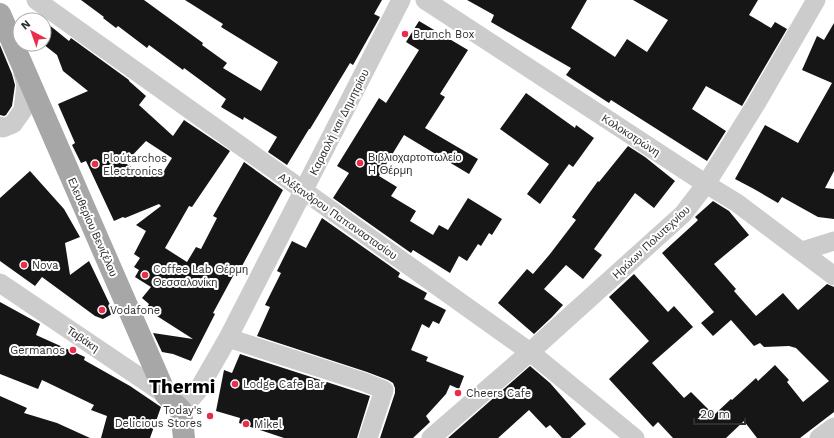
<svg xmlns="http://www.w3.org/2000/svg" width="834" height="438" font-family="'Work Sans',sans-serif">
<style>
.building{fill:#161616;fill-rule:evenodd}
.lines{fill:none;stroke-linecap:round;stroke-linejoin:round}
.minor{stroke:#ccc;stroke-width:19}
.major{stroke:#a7a7a7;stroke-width:22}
.poi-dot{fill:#e82e4b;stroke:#fff;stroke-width:1.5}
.labels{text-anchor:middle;stroke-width:4;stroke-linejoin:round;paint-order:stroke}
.poi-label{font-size:11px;fill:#2f2f2f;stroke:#fff;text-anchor:start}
.street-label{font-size:11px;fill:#2f2f2f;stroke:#fff}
.town-label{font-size:19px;font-weight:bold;fill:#000;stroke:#fff}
</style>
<rect width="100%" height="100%" fill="#fff"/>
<path class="building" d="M81,0H144L203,43L202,45L227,63L223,68L261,91L278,62L221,27L223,24L185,0H382L374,14L380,17L353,65L350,63L310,129H309L287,165L268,152L277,137L244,117L243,120L221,107L226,99L184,68L183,70L149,45L147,48L118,26L116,28L103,18L104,17Z
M467,0H587L571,28L615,57L627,39L647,52L668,20L633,0H758L749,15L771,28L775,22L787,29L742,106L706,86L692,109L726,131L707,161L611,100L609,103L566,75L571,68L491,22L494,15Z
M419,21L468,50L440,94L445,97L425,128L478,159L469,174L404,135L379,176L397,187L391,196L416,211L410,221L433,235L439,225L448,230L468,198L502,219L492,235L489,233L481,246L478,244L467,261L459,256L450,273L413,250L411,253L333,198L349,173L337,166L379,98L386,103L419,50L406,42Z
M834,23V171L825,188L834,189V219L818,217L782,197L778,203L754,189L735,179L765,125L798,143L832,83L802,70L817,36L824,40Z
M48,24L69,41L71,38L129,80V81L146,96L139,105L173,136L184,120L230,151L192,207L189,206L165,248L187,262L196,247L201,249L217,218L213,216L244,162L283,190L242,266L239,265L213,313L215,314L191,361L173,354L162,352L153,333L193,339L146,309L149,304L142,298L151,287L135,277L139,270L134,267L140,258L134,254L146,231L136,225L161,206L159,204L125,218L123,217L114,221L86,161L81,163L72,145L75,143L58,104L88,91L63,71L57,55L43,44L44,25L46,27ZM146,141L172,158L162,174L147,177L125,163Z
M0,45L12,74L15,85L12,106L6,115L4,116L0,115Z
M526,93L575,128L576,125L594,138L573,167L569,164L540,204L527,194L549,164L500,129Z
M628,146L645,157L675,181L654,208L635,193L594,249L602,255L583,279L566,265L544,289L563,305L552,317L534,334L498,303L527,269L533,274L550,254L576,220L572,217L598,181L599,182Z
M30,171L64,209L80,237L65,243L70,275L89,261L114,313L103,319L95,316L42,277L35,286L0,261V198Z
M713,201L729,211L749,235L714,264L736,289L734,291L756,316L783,293L798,310L827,284L834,287V412L800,438H757L744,421L726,438H673L658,422L653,427L609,379L649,341L609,297L634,274L668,312L674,306L693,327L652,363L684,398L691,392L714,415L731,399L732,400L756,378L758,381L775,365L789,380L787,382L803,402L829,381L796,348L789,346L764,347L760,343L754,346L731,320L713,336L701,323L714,312L662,253L696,222L698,220L695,217Z
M322,218L400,273L398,277L427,293L424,299L446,310L439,324L433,321L429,328L422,324L411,350L428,357L426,361L464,376L459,389L450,385L446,394L426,416L430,422L413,438H380L395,393V388L393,383L388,380L367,372L257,336L270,307L265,305L281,273L277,271L292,241L306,248Z
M0,302L40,324L36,335L85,357L84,360L130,386L161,407L150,438H101L107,416L91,410L94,405L42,380L38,389L0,374Z
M240,354L370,396L357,438H284L239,423L240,418L216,411L224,370L232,373Z
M530,366L550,383L586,424L570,438H562L550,425L546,428L529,410L498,438H448Z
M0,396L27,408L24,413L57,423L90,438H0Z"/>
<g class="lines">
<path class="minor" d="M36,0L530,352L635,438
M425,0L706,184L737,203L834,276
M0,126L3,128L13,124L23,110L26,84L23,74
M802,251L834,241
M0,283L166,395
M228,338L364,382L384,390L368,438
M181,410L197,392L228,338L401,0
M431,438L530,352L683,214L706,184L718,165L756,104L816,0
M819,438L834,427"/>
<path class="major" d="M0,14L166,395L181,410L184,438"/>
</g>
<g class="poi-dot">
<circle cx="405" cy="34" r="4"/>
<circle cx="360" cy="163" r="4"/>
<circle cx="95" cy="164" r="4"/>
<circle cx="24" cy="265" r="4"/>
<circle cx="145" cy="275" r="4"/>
<circle cx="102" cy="310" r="4"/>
<circle cx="73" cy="350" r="4"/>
<circle cx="235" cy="384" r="4"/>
<circle cx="458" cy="393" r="4"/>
<circle cx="210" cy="416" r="4"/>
<circle cx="246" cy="424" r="4"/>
</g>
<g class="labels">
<g class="poi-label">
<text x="413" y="38">Brunch Box</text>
<text x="368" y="161">Βιβλιοχαρτοπωλείο<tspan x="368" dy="13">Η Θέρμη</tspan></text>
<text x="103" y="162">Ploútarchos<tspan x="103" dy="13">Electronics</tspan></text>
<text x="32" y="269">Nova</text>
<text x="153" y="273">Coffee Lab Θέρμη<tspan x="153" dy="13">Θεσσαλονίκη</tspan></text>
<text x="110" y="314">Vodafone</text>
<text x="65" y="354" text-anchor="end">Germanos</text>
<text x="243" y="388">Lodge Cafe Bar</text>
<text x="466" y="397">Cheers Cafe</text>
<text x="202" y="414" text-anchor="end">Today's<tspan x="202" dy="13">Delicious Stores</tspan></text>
<text x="254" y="428">Mikel</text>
</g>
<g class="street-label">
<text transform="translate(339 122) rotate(-63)" y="4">Καραολή και Δημητρίου</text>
<text transform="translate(631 135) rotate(33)" y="4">Κολοκοτρώνη</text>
<text transform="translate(338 216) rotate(35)" y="4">Αλέξανδρου Παπαναστασίου</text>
<text transform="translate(93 227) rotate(66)" y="4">Ελευθερίου Βενιζέλου</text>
<text transform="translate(651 242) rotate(-43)" y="4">Ηρώων Πολυτεχνίου</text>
<text transform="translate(83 339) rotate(34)" y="4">Ταβάκη</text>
</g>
<g class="town-label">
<text x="182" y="393">Thermi</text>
</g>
</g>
<g transform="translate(32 32) rotate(319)"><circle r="19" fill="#ffffff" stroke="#acacac"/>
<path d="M0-3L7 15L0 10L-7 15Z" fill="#e82e4b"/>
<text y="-6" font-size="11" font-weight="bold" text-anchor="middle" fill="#2f2f2f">N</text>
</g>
<path d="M694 418v6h51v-6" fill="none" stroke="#2f2f2f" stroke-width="2"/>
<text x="700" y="418" font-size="12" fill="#2f2f2f" stroke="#ffffff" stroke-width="3" paint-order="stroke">20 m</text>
</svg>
